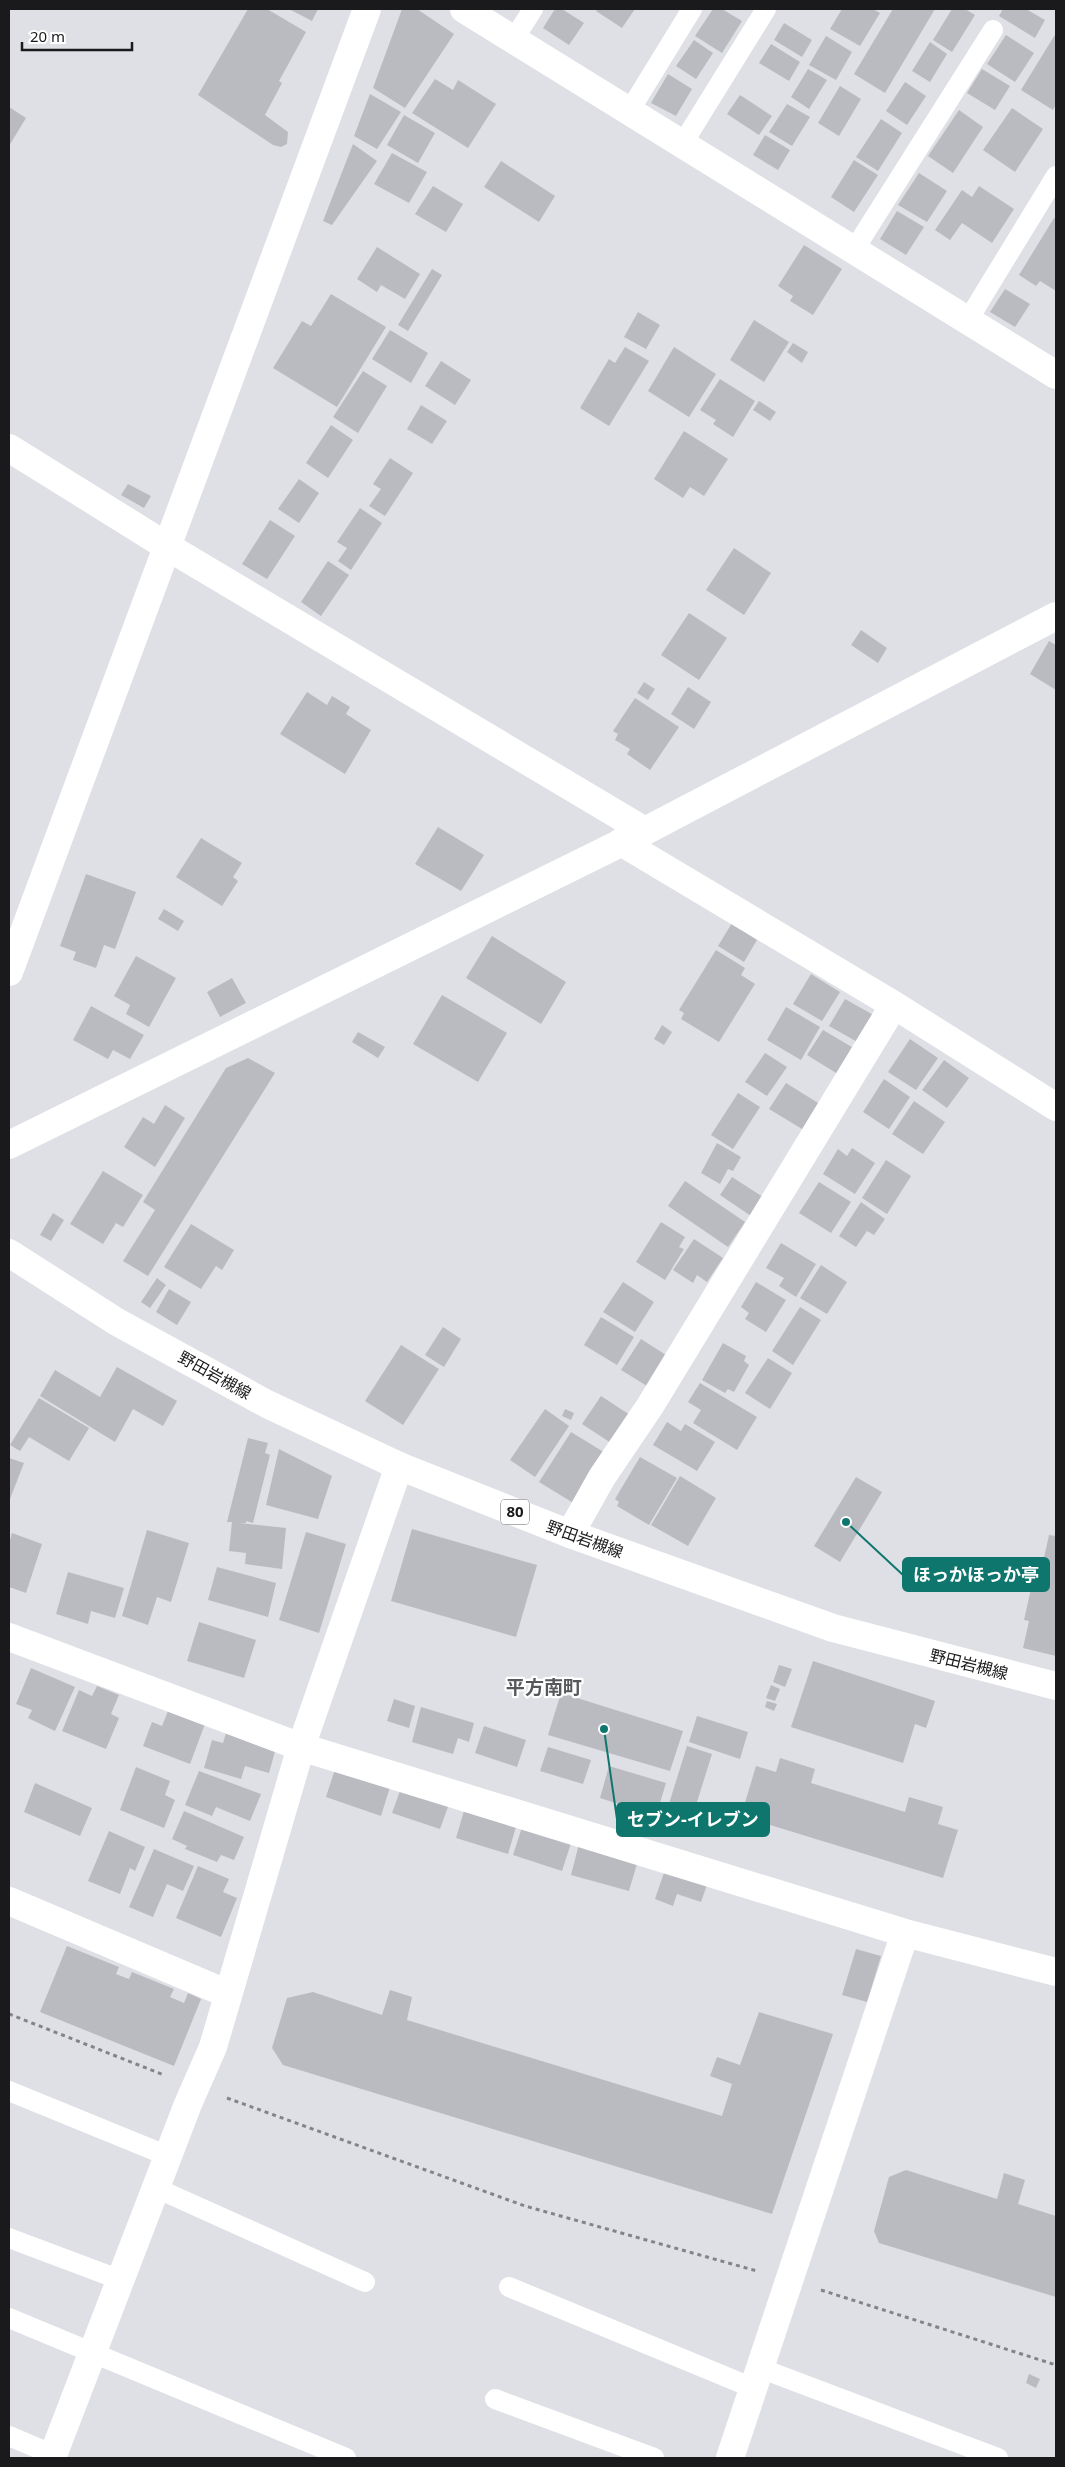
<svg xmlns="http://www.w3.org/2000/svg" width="1065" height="2467" font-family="'Noto Sans','Noto Sans JP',sans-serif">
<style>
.building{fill:#babbc0}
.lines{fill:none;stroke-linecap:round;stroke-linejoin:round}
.path{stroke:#838487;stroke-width:3;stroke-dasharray:4 4;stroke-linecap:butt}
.lane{stroke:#fff;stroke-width:20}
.street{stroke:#fff;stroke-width:28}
.secondary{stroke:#fff;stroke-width:28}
.primary{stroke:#fff;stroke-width:28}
.labels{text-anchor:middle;stroke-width:4.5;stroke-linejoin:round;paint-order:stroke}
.shield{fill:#fff;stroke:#5f5f60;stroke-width:1}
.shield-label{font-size:15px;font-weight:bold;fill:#1a1a1c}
.street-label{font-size:16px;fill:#1a1a1c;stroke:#fff}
.quarter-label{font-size:19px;font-weight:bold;fill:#57585c;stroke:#fff}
.leader{fill:none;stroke:#0f766e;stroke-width:2}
.callout-dot{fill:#0f766e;stroke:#fff;stroke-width:2}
.callout{fill:#0f766e;stroke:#0f766e;stroke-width:2}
.callout-label{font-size:18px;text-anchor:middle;font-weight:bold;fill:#fff}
</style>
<rect width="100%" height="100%" fill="#dee0e5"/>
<path class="building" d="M248,9H267L306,32L279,81L282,83L265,115L288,132L287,144L281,147L273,145L198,95Z
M289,9H318L312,21Z
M402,9H417L454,34L405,108L373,88Z
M555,9H562L584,23L569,45L543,28Z
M598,9H635L622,28L596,11Z
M713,9H722L742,21L722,53L695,36Z
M842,9H873L880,13L860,46L830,29Z
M893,9H935L885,93L854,74Z
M952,9H965L975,15L952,52L933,40Z
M1003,9H1026L1045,20L1035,38L999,16Z
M784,23L812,40L802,57L774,40Z
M1056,33V104L1053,110L1021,90Z
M1006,35L1034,53L1015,82L987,64Z
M826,36L852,52L836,80L809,65Z
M694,40L713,53L696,79L676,66Z
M930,42L947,54L930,82L912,71Z
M771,44L800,62L789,81L759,63Z
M808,69L827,80L809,109L791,97Z
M982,69L1010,86L995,110L967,93Z
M668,74L692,89L676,116L651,103Z
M435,79L453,90L458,80L496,104L468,148L412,113Z
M905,82L926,96L907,125L886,111Z
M840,86L861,99L839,136L818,123Z
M370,94L401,112L377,149L354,136Z
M740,95L772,116L759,135L727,114Z
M787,104L810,117L792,146L769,132Z
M9,107L26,118L9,146Z
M1012,108L1043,129L1015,172L983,150Z
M959,110L983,127L953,173L928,156Z
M404,115L435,133L418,163L387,145Z
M881,119L902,133L878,171L856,157Z
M765,135L790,150L778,170L753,155Z
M353,144L377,161L332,225L323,221Z
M392,153L427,172L409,203L374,184Z
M854,160L878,175L854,212L831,197Z
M501,161L555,196L539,222L484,187Z
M919,173L947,191L927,222L898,205Z
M433,186L463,204L446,232L415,214Z
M979,186L1014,209L992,243L962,223L950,240L935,230L962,190L972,197Z
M897,211L924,227L906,255L880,239Z
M1054,218L1056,219V291L1040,281L1036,286L1019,275Z
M804,245L842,269L813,315L790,301L793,296L778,286Z
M377,247L420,274L405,299L381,285L377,292L357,279Z
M432,269L442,275L408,331L398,325Z
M1005,289L1030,304L1015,327L990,312Z
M331,294L386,327L337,407L273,368L302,321L311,326Z
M638,312L660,325L646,349L624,337Z
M754,320L789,342L764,382L730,360Z
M390,330L428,353L411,383L372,359Z
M793,343L808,352L802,363L787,352Z
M625,347L649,361L609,426L580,408L609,359L615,363Z
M674,347L716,374L689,417L648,391Z
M441,361L471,380L455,405L425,386Z
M363,371L387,386L358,433L333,417Z
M720,379L755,401L733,437L713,424L716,420L700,410Z
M759,401L776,412L770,421L753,410Z
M421,405L447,421L432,444L407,429Z
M331,425L353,440L328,478L306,463Z
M684,431L728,459L704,496L690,487L683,498L654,479Z
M390,458L413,473L385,516L369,506L381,489L373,484Z
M299,479L319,493L299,523L278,509Z
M128,484L151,496L144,508L121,495Z
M360,508L382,523L351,570L338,561L347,548L337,542Z
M270,520L295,536L267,579L242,564Z
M734,548L771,573L744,615L706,590Z
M328,561L349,575L321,616L301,602Z
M689,613L727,638L699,680L661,655Z
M861,630L887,648L878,663L851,645Z
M1049,641L1056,645V690L1030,674Z
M644,682L655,689L648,700L637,693Z
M688,687L711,702L694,729L671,714Z
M307,692L327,705L332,696L350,707L346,714L371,730L345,774L280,734Z
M635,698L679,727L650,770L627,754L630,749L615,740L618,734L613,731Z
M438,827L484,855L461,891L415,864Z
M201,838L242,863L233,877L238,881L222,906L176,877Z
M86,874L136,892L115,949L104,945L96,968L73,960L76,952L60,946Z
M164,909L184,921L178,931L158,919Z
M732,923L757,940L744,962L718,946Z
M492,936L566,982L541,1024L466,978Z
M716,950L745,968L741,975L755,984L719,1042L681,1019L684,1013L679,1010Z
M136,956L176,978L149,1027L126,1014L130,1005L114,996Z
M811,974L840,992L822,1021L793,1004Z
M232,978L246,1003L220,1017L207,992Z
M442,995L507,1033L478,1082L413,1044Z
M845,999L877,1017L861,1044L829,1026Z
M91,1006L144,1035L130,1059L113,1050L108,1059L73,1040Z
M786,1007L820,1027L801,1060L767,1040Z
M662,1025L672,1032L664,1045L654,1039Z
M823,1030L857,1050L841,1076L807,1055Z
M358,1032L385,1047L378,1058L352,1042Z
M910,1039L938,1058L916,1090L888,1072Z
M765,1053L787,1067L767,1096L745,1082Z
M248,1058L275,1073L148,1276L123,1261L155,1210L143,1202L226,1068Z
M944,1060L969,1078L947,1108L922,1090Z
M884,1079L910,1097L889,1129L863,1112Z
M786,1083L823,1106L807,1132L769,1109Z
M738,1093L760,1107L733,1149L711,1135Z
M914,1101L945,1122L923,1154L892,1134Z
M165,1105L185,1118L155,1167L124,1147L143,1117L154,1124Z
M717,1143L741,1157L733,1171L728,1169L720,1184L701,1173Z
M852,1148L875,1163L855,1194L823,1174L838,1149L847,1156Z
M886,1160L911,1176L887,1214L862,1198Z
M103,1171L143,1195L123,1227L116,1223L103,1244L70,1224Z
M732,1177L763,1197L751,1216L720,1195Z
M685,1181L745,1222L728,1247L668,1206Z
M819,1182L851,1202L831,1233L799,1213Z
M861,1202L885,1219L874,1235L867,1231L856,1247L839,1236Z
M53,1213L64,1220L51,1241L40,1235Z
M661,1222L685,1237L679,1247L684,1249L665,1280L636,1262Z
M191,1224L234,1250L222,1270L216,1266L201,1289L164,1267Z
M694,1239L723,1258L707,1282L697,1275L693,1283L673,1270Z
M781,1243L816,1264L796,1297L779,1286L784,1278L766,1268Z
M821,1265L847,1282L827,1314L800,1298Z
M157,1278L166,1285L150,1308L141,1302Z
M623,1282L654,1302L635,1332L603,1312Z
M756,1282L786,1300L766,1332L745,1319L749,1313L741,1307Z
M169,1289L191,1302L177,1325L156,1312Z
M800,1307L821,1320L793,1365L772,1351Z
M601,1317L634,1337L617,1365L584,1345Z
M443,1327L461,1339L444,1367L425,1355Z
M641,1339L666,1355L647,1386L621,1370Z
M723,1343L746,1356L744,1361L749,1365L734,1392L728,1389L725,1393L702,1380Z
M401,1345L439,1369L403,1425L365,1401Z
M768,1358L792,1373L770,1409L745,1393Z
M117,1367L177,1401L163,1426L133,1409L115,1442L40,1396L55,1370L100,1397Z
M700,1383L757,1417L737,1450L693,1423L701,1410L688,1402Z
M601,1396L630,1415L611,1443L582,1424Z
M39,1398L89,1428L69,1461L29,1437L20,1451L10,1445Z
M545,1409L569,1426L535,1477L510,1460Z
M565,1409L574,1413L571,1420L562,1416Z
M667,1422L681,1431L685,1424L715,1442L697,1471L653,1445Z
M571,1432L607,1454L575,1504L539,1482Z
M248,1438L268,1443L265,1453L270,1455L253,1523L246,1521V1523H239L286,1528L282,1569L245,1564L246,1553L229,1551L232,1522H227Z
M279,1449L332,1476L318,1519L266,1505Z
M640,1457L677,1478L649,1525L617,1506L619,1502L615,1499Z
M9,1458L24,1463L10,1499L9,1498Z
M680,1476L716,1498L688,1546L651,1525Z
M856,1477L882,1492L840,1562L814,1546Z
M412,1529L537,1565L516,1637L391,1601Z
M147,1530L189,1543L171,1602L157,1597L148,1625L122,1616Z
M306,1532L346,1544L319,1633L279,1620Z
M12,1533L42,1544L26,1593L9,1587V1544Z
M1049,1535L1056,1536V1656L1023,1648L1029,1621L1024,1620L1032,1584L1038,1585Z
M217,1567L276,1583L268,1617L208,1600Z
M68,1572L124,1588L115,1618L91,1611L88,1624L56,1614Z
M199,1622L256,1640L244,1678L187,1661Z
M813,1661L935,1701L926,1728L915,1724L903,1763L791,1727Z
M779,1665L792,1669L785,1687L773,1682Z
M31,1668L75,1687L55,1731L28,1718L32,1710L16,1704Z
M771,1685L780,1689L775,1701L766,1698Z
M97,1686L119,1695L111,1714L119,1718L106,1749L62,1731L79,1690L92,1696Z
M561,1693L683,1731L670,1771L548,1735Z
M394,1699L415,1706L409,1728L387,1721Z
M767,1701L777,1704L774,1711L765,1707Z
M421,1707L474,1723L469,1742L458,1738L453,1754L412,1742Z
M168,1711L205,1724L190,1764L143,1746L152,1722L162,1726Z
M697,1716L748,1732L740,1759L689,1742Z
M484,1726L526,1740L517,1767L475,1753Z
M226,1733L276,1748L269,1773L245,1766L241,1779L204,1768L212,1740L223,1743Z
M687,1746L712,1754L692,1818L667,1810Z
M548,1747L591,1760L583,1784L540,1771Z
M780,1758L815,1769L811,1783L905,1812L909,1797L943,1807L938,1824L958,1830L943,1878L741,1816L756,1766L776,1772Z
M336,1766L391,1784L381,1816L326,1797Z
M609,1766L666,1783L656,1816L600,1798Z
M136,1767L170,1781L165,1795L175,1800L164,1828L120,1810Z
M199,1771L261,1794L250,1821L216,1807L212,1816L185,1805Z
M35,1783L92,1808L80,1836L24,1812Z
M401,1788L449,1804L440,1829L392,1813Z
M466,1804L518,1820L508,1854L456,1838Z
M184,1811L244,1837L234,1860L221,1855L217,1862L185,1849L187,1846L172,1839Z
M524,1821L573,1837L562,1871L513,1855Z
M109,1831L145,1847L135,1871L130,1868L120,1894L88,1881Z
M580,1840L639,1857L629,1891L571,1875Z
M154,1849L194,1866L183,1891L167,1884L153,1917L129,1907Z
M667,1864L709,1879L701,1902L677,1894L673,1906L655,1899Z
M198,1866L229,1879L223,1892L237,1898L221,1937L176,1918Z
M67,1946L119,1967L116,1974L129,1979L132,1972L174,1989L170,1997L184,2003L188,1993L201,1999L174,2066L40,2012Z
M856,1949L881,1956L867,2002L842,1995Z
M390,1990L412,1997L407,2020L722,2116L732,2084L710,2076L717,2057L740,2065L759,2012L833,2034L772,2214L283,2065L272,2048L287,1998L313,1992L382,2015Z
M906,2170L997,2199L1004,2173L1025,2180L1018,2204L1056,2216V2297L879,2243L874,2231L889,2177Z
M1029,2374L1040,2379L1036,2388L1026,2383Z"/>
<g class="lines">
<path class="path" d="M9,2014L164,2075
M227,2098L525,2206L757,2271
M821,2290L1056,2365"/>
<path class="lane" d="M514,39L533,9
M630,110L692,9
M683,143L766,9
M854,250L993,30
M968,320L1056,176
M9,2091L168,2156
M156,2188L365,2282
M9,2238L121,2280
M509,2287L753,2388
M9,2318L346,2458
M760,2368L998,2458
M495,2399L654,2458
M9,2436L54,2455"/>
<path class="street" d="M464,9L1056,375
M9,448L168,547L645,831
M621,842L894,1005L1056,1107
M9,1145L645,831L1056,616
M570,1534L602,1477L650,1406L894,1005
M9,1637L301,1747L905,1933L1056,1972
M9,1901L228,1994
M52,2458L188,2104L213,2047L301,1747L399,1466
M730,2458L905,1933"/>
<path class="secondary" d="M9,972L367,9"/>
<path class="primary" d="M9,1253L117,1322L267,1404L399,1466L570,1534L833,1628L1056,1686"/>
</g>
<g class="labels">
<rect class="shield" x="501" y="1499.5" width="28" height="25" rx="4"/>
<g class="shield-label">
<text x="515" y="1517">80</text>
</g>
<g class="street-label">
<text transform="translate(215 1375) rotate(29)" y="6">野田岩槻線</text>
<text transform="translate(585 1539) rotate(20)" y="6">野田岩槻線</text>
<text transform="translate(969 1664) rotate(14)" y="6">野田岩槻線</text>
</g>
<g class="quarter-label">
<text x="544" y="1694">平方南町</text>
</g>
</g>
<path class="leader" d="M846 1522L903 1575M604 1729L617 1819"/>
<g class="callout-dot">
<circle cx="846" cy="1522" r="5"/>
<circle cx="604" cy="1729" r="5"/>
</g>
<g class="callout">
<rect x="903" y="1558" width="146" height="33" rx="5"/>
<rect x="617" y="1803" width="152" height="33" rx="5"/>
</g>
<g class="callout-label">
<text x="976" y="1581">ほっかほっか亭</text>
<text x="693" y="1826">セブン-イレブン</text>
</g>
<rect width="1065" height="2467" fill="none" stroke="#1a1a1c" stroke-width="20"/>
<path d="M22 42v8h110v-8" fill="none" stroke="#1a1a1c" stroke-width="2.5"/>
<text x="30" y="42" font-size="15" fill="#1a1a1c" stroke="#ffffff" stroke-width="4" paint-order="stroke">20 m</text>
</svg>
